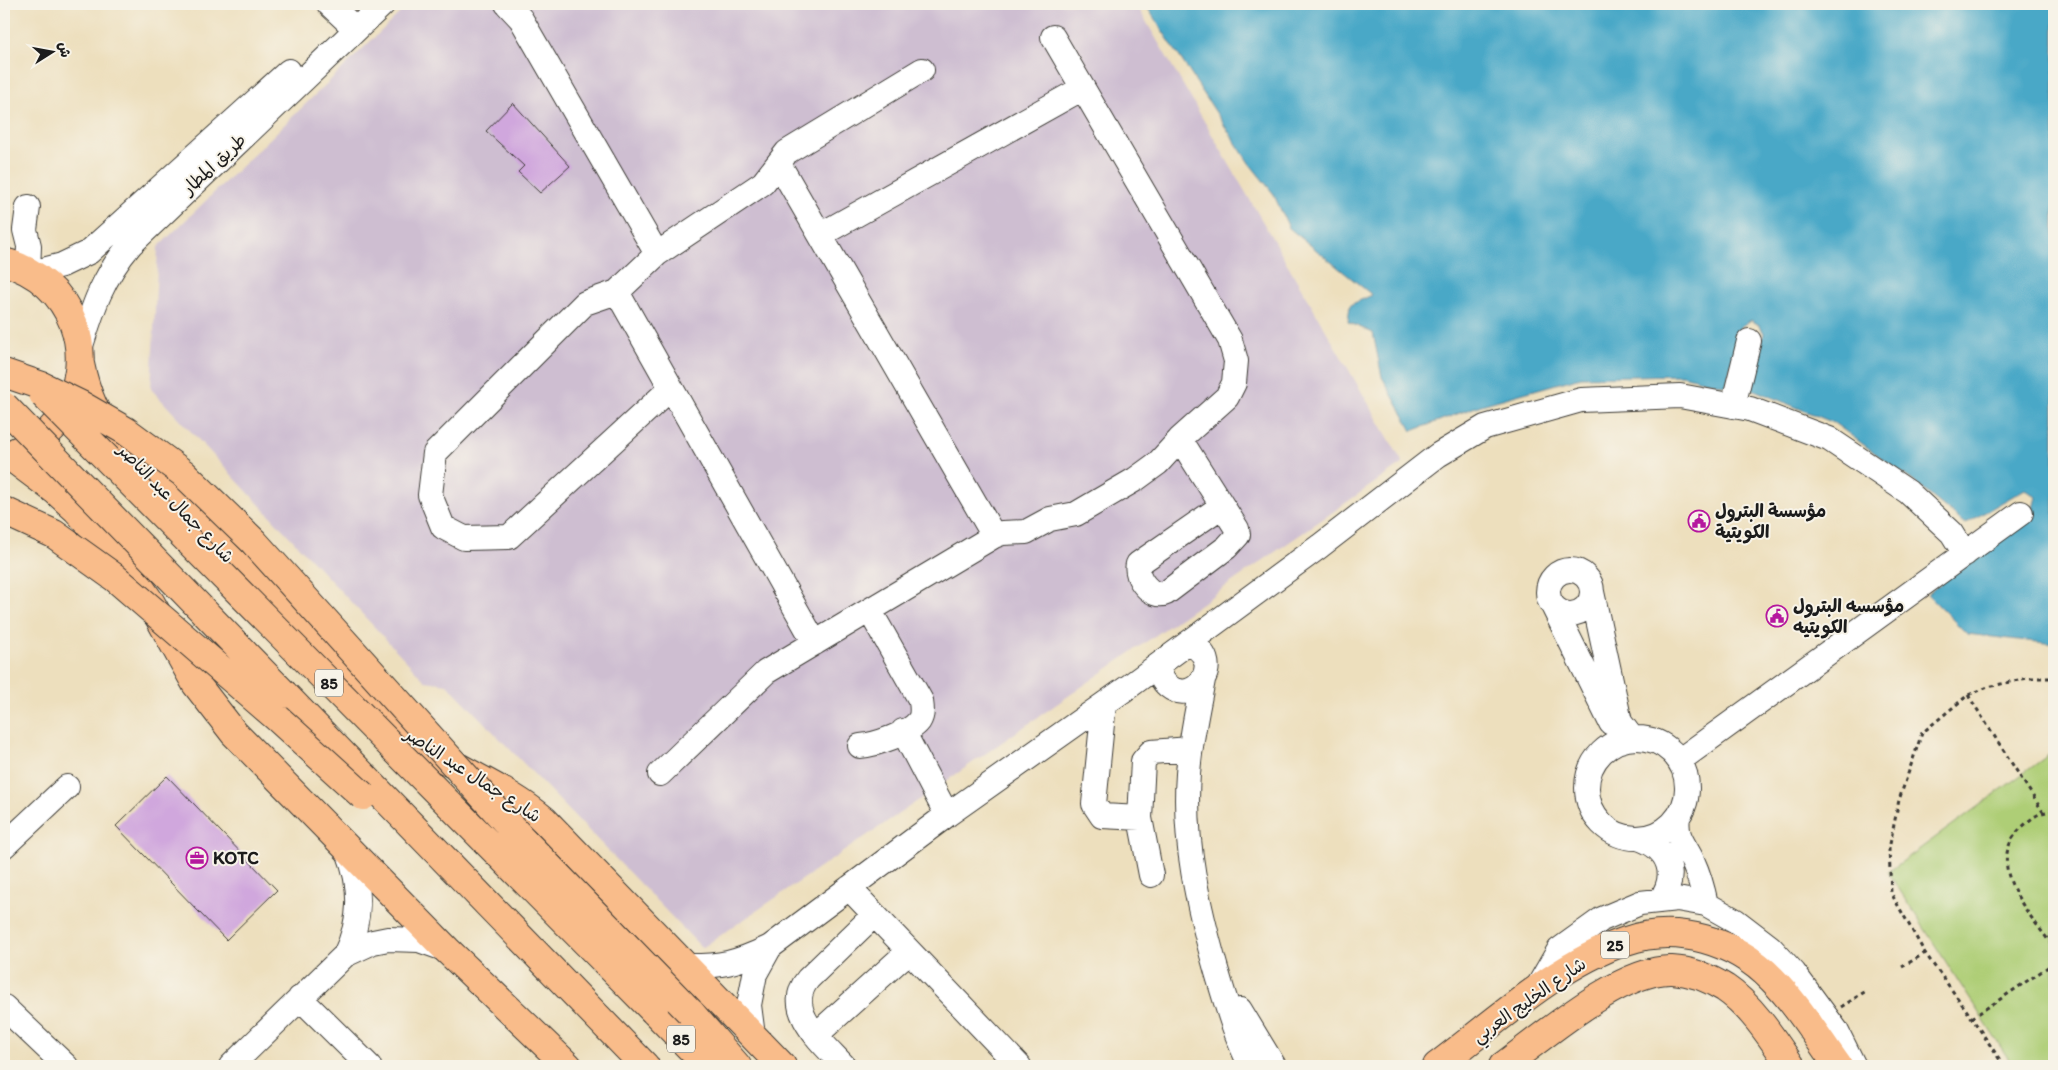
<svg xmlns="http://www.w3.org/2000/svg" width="2058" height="1070" font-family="Itim,'Playpen Sans Arabic',sans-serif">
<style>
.industrial{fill:#cebed1}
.green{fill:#aece76;stroke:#657549}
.water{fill:#48a8c7;stroke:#326272}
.building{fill:#d0a7dd}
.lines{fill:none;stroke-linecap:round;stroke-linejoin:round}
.minor-casing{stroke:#3b3934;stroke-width:26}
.major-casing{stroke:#3b3934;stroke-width:30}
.highway-casing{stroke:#3b3934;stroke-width:30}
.path{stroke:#3b3934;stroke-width:3;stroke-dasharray:4 4;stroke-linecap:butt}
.minor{stroke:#fff;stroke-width:24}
.major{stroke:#f9bc8a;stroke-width:28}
.highway{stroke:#f9bc8a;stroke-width:28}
.highway-bridge-casing{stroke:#3b3934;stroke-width:30;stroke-linecap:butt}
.highway-bridge{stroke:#f9bc8a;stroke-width:28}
.labels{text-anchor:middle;stroke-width:4;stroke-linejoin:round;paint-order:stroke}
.shield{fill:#f7f3e8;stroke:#5e5c59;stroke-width:1}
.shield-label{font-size:16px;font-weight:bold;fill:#1c1c1c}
.street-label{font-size:18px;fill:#1c1c1c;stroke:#f7f3e8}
.poi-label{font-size:18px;font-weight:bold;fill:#1c1c1c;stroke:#f7f3e8;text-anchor:start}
</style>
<rect width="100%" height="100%" fill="#f7f3e8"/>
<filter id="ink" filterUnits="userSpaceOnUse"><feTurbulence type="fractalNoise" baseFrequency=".02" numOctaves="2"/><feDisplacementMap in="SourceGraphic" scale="10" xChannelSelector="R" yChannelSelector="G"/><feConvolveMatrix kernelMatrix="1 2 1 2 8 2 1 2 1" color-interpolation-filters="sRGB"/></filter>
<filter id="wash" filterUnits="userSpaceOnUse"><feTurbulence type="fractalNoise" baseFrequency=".0096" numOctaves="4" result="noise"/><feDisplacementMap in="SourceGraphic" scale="20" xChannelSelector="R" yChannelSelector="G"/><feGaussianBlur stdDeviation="1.12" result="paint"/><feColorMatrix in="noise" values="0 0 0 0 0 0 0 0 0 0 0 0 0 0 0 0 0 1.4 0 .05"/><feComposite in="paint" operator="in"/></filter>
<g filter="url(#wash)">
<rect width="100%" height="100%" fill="#eddfbd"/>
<path class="industrial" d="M409,4H1136L1403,463L919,800L702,948L447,684L425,681L151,389L158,247Z"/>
<path class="green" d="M2054,751V1066H2013L1888,872Z"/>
<path class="water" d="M1145,4H2054V644L1967,634L1927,594L2031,516L2036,497L2025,489L1965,524L1913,481L1834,423L1752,389L1764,333L1759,325L1751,320L1740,327L1726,386L1682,375L1581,377L1481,405L1412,431L1382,377L1373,333L1348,322L1350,305L1372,295L1289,228L1273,193L1249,163Z"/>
<g id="blocks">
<path class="building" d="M513,103L570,166L540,193L518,172L524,166L486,131Z
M167,776L277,890L226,940L116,826Z"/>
</g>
</g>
<g filter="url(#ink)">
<use href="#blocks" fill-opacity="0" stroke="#3b3934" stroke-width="1"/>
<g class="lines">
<g class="minor-casing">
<path id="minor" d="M329,4L346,20
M507,4L521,19L657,254
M779,164L994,536
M820,235L1083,88
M28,271L29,246L25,230L28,207
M31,273L62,265L89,252L289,71
M617,292L815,643
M80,349C93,307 102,278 131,244L383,4
M671,388L509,537L464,538L443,527L430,495L435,453L585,303L617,292L657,254L763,183L787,152L922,70
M1733,406L1749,341
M1180,439L1237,529L1238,535L1227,547L1166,593C1152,600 1134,577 1138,564L1222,506
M1548 592a22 22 0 1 1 44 0a22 22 0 1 1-44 0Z
M1592,592L1620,722L1632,738
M1554,608L1611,723
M1159,665C1159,673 1161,680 1168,686C1195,708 1228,659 1188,643
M1203,680C1197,711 1190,742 1188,774C1183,841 1198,906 1216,969C1226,1003 1235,1035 1251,1066
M1104,704L1094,804L1102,816L1140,818
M903,731L947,815
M1587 788a50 50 0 1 1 100 0a50 50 0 1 1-100 0Z
M860,746C875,745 910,733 919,721C923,715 922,708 921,701L870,611
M1680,760L2021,513
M660,774L766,672L994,536L1002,533L1026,532L1050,519L1076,514L1136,479L1158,463L1180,439L1227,397L1234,383L1236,361L1230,340L1053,37
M1678,817C1675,838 1685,844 1693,862C1699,875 1703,890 1706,904
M1638,838C1669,848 1679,874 1660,901
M4,846L67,787
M1151,875L1140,818L1143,761L1151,752L1190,749
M849,888L1019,1066
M345,955C362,920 362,887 348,851
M683,966C721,967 736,963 770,947L947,815L1131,685L1320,546L1438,455L1485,427L1581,400L1680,396L1750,409L1829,439L1908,492L1952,533L1965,554
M1536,990L1559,950L1602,919L1640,903L1677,899L1706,904L1736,921L1770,947L1794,973L1836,1030L1854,1066
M300,998L369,1066
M4,1007L66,1066
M1240,1010L1274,1066
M816,1035L909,951
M753,1036L749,1005L755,974L770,947
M231,1066L345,955L373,942L388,939L419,940L447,950
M844,1066C824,1044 782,1010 808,979L874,915"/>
</g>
<g class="major-casing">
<path id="major" d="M4,262C73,280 101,357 62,416C51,432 35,445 17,451
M80,364C86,394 96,417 115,441L367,699C392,722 417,743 446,760C481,781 512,793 544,820L782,1066
M7,454L55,490L77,510L116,553L151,603L196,684L234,733L447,950L568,1066
M1437,1066C1494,1023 1558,964 1626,941C1677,923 1735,941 1772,979C1797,1004 1817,1037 1838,1066
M1503,1066C1543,1037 1622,968 1672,970C1691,971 1709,978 1725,988C1752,1006 1774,1041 1791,1066"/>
</g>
<g class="highway-casing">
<path id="highway" d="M284,694L645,1066
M654,1011L708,1066
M690,1012L737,1066"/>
</g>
<path class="path" d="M1968,695L2043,812
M2054,811C2038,812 2033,817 2021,828C1982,866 2031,915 2054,948
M1902,967L1925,953
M1841,1007L1866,991
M1972,1018L2054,963
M2004,1066L1972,1018L1925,953L1891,893L1889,849L1899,800L1922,733L1968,695L1988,687L2027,678H2054"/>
<use href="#minor" class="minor"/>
<use href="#major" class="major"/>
<use href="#highway" class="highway"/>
<g class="highway-bridge-casing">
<path id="highway-bridge" d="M4,373L42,386L81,405L126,431L183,473L254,542L520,837L690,1012
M43,394L654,1011
M4,406L284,694
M4,511L54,534L114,577L275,716L363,796"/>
</g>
<use href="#highway-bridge" class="highway-bridge"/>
</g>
</g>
<defs>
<g id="civic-ring" transform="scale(1.125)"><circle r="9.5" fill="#f7f3e8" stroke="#b5179e" stroke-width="1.5"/><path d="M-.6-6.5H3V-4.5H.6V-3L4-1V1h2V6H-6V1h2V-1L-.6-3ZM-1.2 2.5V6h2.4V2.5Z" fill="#b5179e"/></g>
<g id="office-ring" transform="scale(1.125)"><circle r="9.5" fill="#f7f3e8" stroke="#b5179e" stroke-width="1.5"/><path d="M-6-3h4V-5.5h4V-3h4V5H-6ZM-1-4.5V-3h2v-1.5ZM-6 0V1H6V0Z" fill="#b5179e"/></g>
</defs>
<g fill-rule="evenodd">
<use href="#civic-ring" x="1699" y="521"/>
<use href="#civic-ring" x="1777" y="616"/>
<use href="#office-ring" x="197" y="858"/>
</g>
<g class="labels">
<g class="shield">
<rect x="315" y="669.5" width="28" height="27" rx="4"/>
<rect x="1601" y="931.5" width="28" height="27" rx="4"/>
<rect x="667" y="1025.5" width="28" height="27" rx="4"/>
</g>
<g class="shield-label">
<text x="329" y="689">85</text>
<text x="1615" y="951">25</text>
<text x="681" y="1045">85</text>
</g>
<g class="street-label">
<text transform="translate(214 164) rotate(-43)" y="6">طريق المطار</text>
<text transform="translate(176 503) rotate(46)" y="6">شارع جمال عبد الناصر</text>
<text transform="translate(473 775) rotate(33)" y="6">شارع جمال عبد الناصر</text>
<text transform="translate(1529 1000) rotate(-35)" y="6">شارع الخليج العربي</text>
</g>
<g class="poi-label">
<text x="1715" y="517">مؤسسة البترول<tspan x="1715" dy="21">الكويتية</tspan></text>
<text x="1793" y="612">مؤسسه البترول<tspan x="1793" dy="21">الكويتيه</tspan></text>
<text x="213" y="864">KOTC</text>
</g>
</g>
<rect width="2058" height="1070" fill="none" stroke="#f7f3e8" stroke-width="20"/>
<g transform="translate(52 52) rotate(79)" stroke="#f7f3e8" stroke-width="4" paint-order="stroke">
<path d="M0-4L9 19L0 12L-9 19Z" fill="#1c1c1c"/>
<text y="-8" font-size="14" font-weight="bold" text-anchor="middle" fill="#1c1c1c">ش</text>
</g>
</svg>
